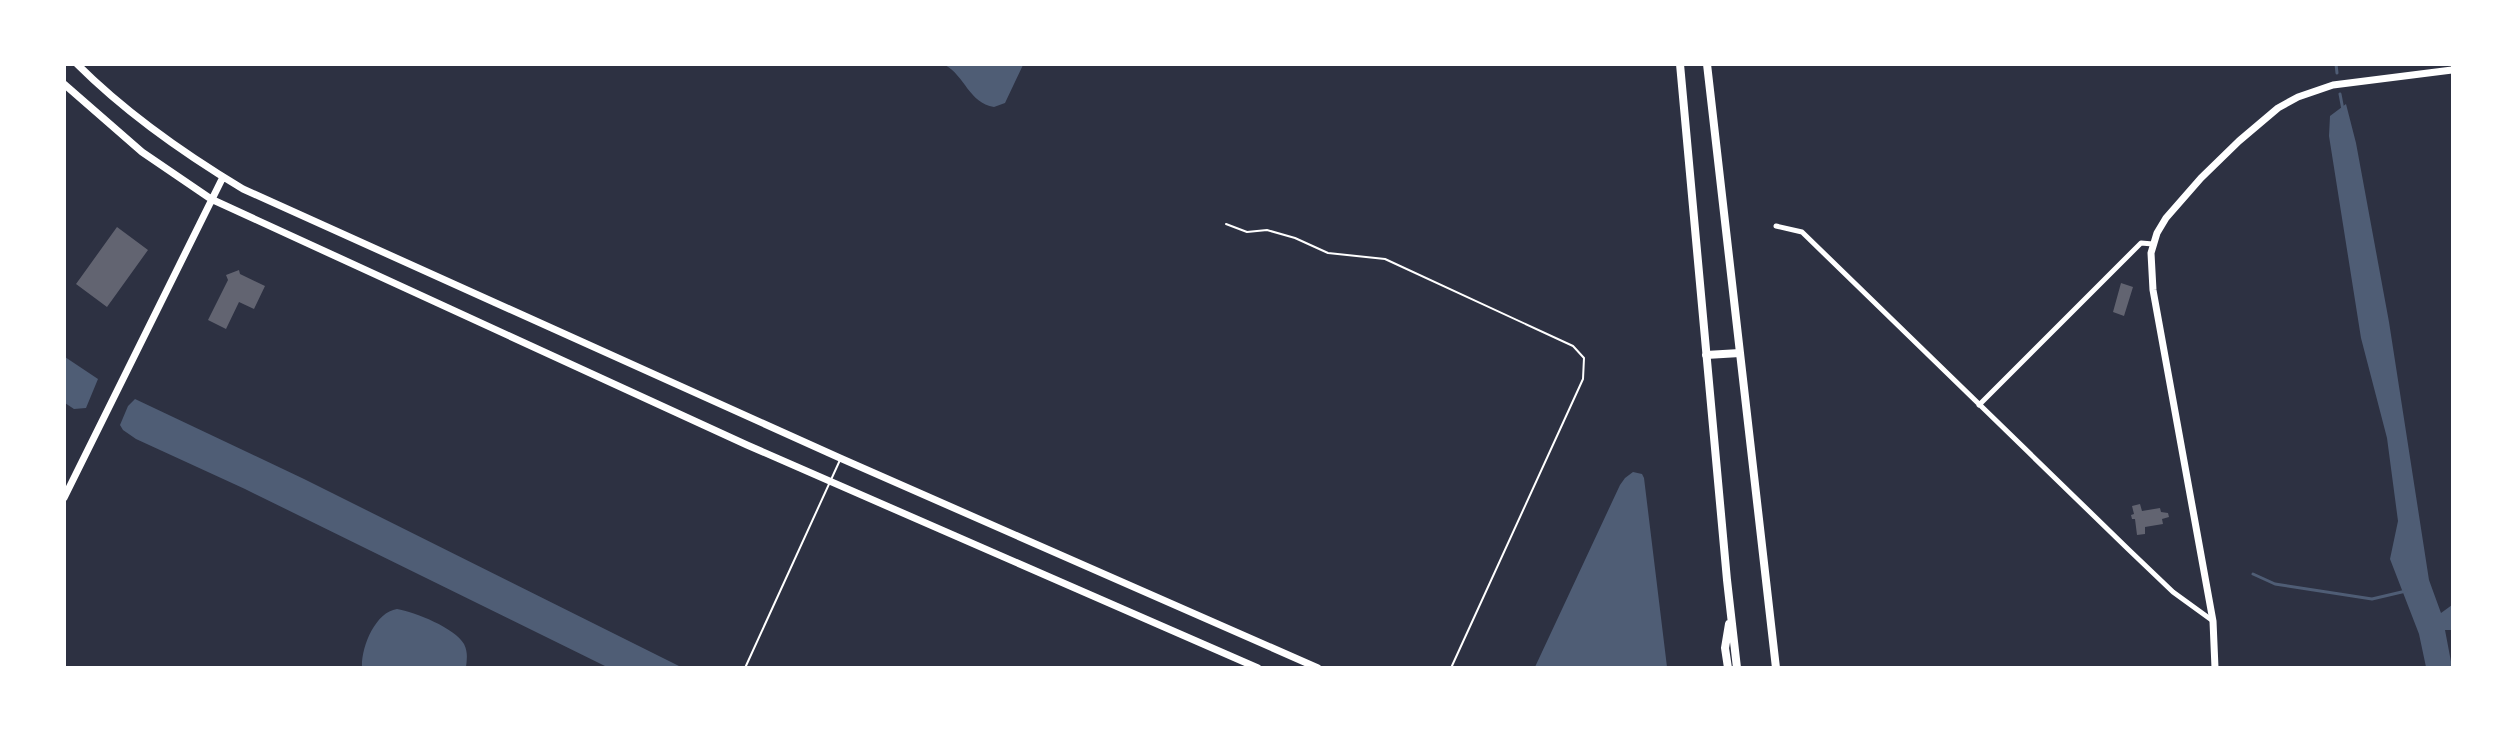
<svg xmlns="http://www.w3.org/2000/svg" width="2517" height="732" font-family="Mulish,sans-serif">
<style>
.water{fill:#4f5d75}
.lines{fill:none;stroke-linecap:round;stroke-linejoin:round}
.stream{stroke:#4f5d75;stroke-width:3}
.building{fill:#626471}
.service{stroke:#fff;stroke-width:2}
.minor{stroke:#fff;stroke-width:5}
.tertiary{stroke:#fff;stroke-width:7}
.trunk{stroke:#fff;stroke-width:8}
</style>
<rect width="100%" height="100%" fill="#2d3142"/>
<path class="water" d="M945,65H1023L1005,103L994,107C969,103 965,76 945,65Z
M2346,104L2356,143L2389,322L2429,580L2441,613L2452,605V630H2445L2452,667H2426L2419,634L2390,559L2398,521L2387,438L2361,338L2329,136L2330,116Z
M65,357L98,379L86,408L74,409L65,403Z
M135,399L304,479L681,667H607L245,489L136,439L123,430L120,425L128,406Z
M1633,472L1642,474L1644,478L1667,667H1535L1620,485L1625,478Z
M397,609C415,612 455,628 464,644C468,652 467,659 466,667H362C361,648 375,612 397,609Z"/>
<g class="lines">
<path class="stream" d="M2336,64L2337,73
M2340,94L2343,110
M2253,574L2275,584L2372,599L2406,591"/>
</g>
<path class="building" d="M117,227L148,250L107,307L76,284Z
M239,270L240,274L265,286L254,309L239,302L226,329L208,320L228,280L226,275Z
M2121,283L2133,287L2124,316L2113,312Z
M2140,504L2142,511L2160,508L2161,512L2168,513L2169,517L2162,519L2163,524L2145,527V534L2137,535L2135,519H2132L2131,515L2134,514L2132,506Z"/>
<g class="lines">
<path class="service" d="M1226,224L1247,232L1267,230L1295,238L1328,253L1385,259L1573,346L1584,358L1583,379L1451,668
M745,668L840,460"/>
<path class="minor" d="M1776,226L1802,232L2128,549L2173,592L2213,621
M1979,405L2141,243L2153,244"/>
<path class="tertiary" d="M77,64C127,114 183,153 243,189L840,458L1318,668
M64,84L142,152L211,199L747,445L1258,668
M64,498L223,177
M2215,668L2213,621L2153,290L2151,253L2157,233L2166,218L2201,178L2239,141L2278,108L2298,97L2333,85L2452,70"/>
<path class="trunk" d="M1680,64L1727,580L1737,668
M1707,64L1776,668
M1706,355L1740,353
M1728,668L1725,648L1729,624"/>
</g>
<rect width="2517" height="732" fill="none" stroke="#ffffff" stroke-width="132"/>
</svg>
